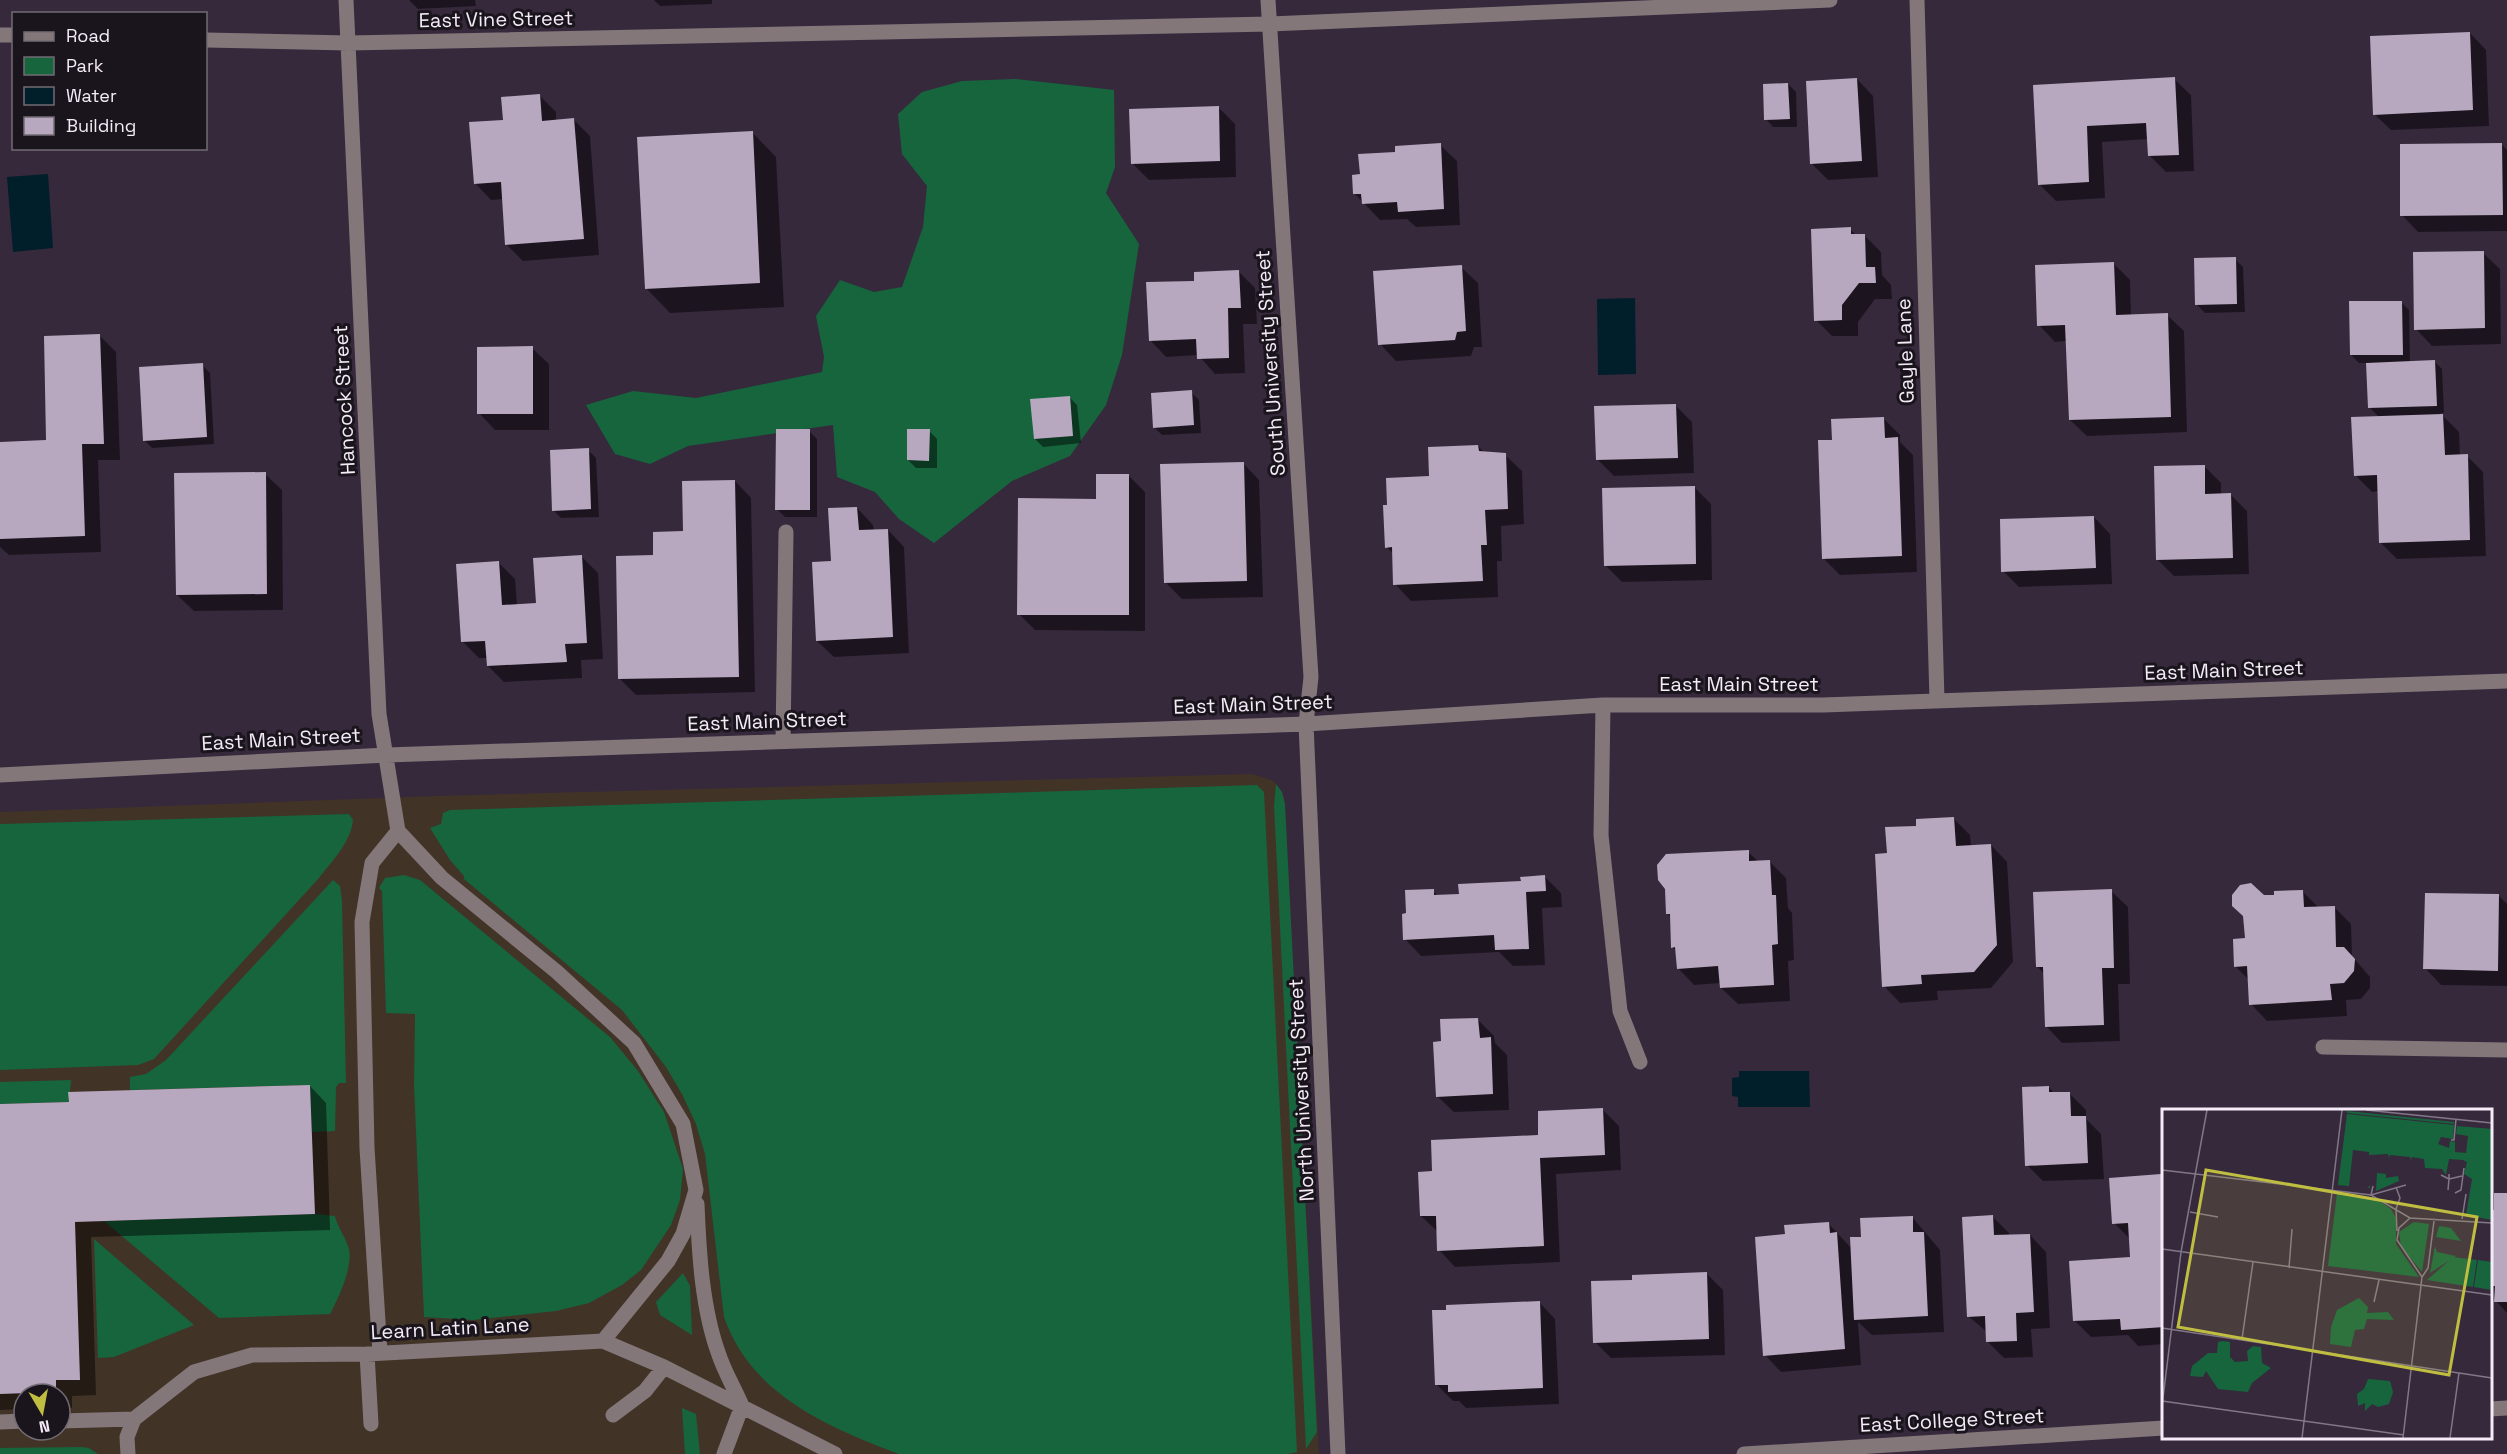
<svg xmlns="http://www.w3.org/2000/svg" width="2507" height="1454" font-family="'Space Grotesk',sans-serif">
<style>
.education{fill:#423327;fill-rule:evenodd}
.green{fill:#16653d}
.water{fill:#001f2a}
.shadow{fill:#0007}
.building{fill:#b8a8bf}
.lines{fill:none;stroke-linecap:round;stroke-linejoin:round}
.minor{stroke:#84777a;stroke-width:15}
.labels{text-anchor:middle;stroke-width:6;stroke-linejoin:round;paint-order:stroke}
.street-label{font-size:20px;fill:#f4ebf7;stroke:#1a151d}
.inset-road{fill:none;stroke:#827787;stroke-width:1.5}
.view{fill:#bfbe41;fill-opacity:0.15;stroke:#bfbe41;stroke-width:3}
.inset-edge{fill:none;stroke:#f4ebf7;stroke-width:3}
</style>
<rect width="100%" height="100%" fill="#36293c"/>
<path class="education" d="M1252,774L1274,781L1284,797L1319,1454H0V812L437,796ZM24,1394H60V1430H24Z"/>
<path class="green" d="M1015,79L1114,90L1115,167L1106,193L1139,244L1122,355L1106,405L1070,456L1012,481L934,543L899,519L875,492L837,477L833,425L688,446L650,464L615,454L586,405L633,391L696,398L822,372L824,357L816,316L840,280L874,292L902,287L923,227L927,186L902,154L898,114L922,92L962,81Z
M1276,784L1282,792L1285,804L1317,1432L1306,1449L1274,806Z
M1257,785L1264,792L1297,1452L1287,1454H899C828,1427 751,1395 724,1317L705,1154L696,1124L682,1094L666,1067L622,1010L464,879V876L450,860L430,828L441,824L443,813L450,810Z
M349,814L353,820C351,842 332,861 319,878L154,1059L138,1065L0,1070V824Z
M404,875L420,880L610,1037L638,1071L664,1112L683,1169L680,1200L671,1225L641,1270L622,1285L589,1303L556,1311L473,1320L424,1317L414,1085L415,1014L386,1013L382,891L379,888L385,878Z
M333,880L340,886L342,901L346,1083H339L336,1087L335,1131L312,1132L310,1085L130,1090V1077L146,1074L166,1060Z
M71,1080L69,1102L0,1104V1082Z
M315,1214L335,1216C338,1228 344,1235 348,1246C355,1264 338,1299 330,1314L219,1318L104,1221Z
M94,1239L194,1325L114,1357L98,1358Z
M683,1273L690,1286L692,1335L660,1315L656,1302Z
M682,1408L696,1414L700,1454H685Z
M81,1447L89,1448L98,1454H0V1448Z"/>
<path class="water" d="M48,174L53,248L13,252L7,177Z
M1635,298L1636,374L1598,375L1597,299Z
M1739,1071H1809L1810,1107H1738V1097L1732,1096V1078L1739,1077Z"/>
<path class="shadow" d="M409,0H475L476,6L418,9Z
M654,0H712V4L660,6Z
M2470,33L2486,50L2489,126L2391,130L2374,114Z
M1857,79L1873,96L1878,177L1828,180L1812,164Z
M2174,79L2191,95L2194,171L2166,172L2150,156L2149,139L2102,142L2105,198L2056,201L2040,185L2035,86Z
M1788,84L1796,92L1797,127H1773L1766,119Z
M539,95L556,112V121L574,120L590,136L599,255L523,261L507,245L503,199L491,200L475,183L505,121Z
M1218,107L1235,124L1236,177L1149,180L1132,163Z
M752,132L776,157L784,307L670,313L646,288Z
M1440,145L1457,161L1460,225L1416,227L1407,219L1380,220L1354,193L1361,176L1397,153Z
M2502,145L2507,150V231L2418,232L2402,215Z
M1850,229L1857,236L1864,235L1881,252L1882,275L1891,285L1892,299H1875L1858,322V336H1832L1816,320Z
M2483,253L2500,269L2501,344L2432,346L2416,329Z
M2235,259L2243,267L2245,312L2205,313L2197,305Z
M2114,264L2130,280L2131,316L2167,315L2184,331L2187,432L2087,436L2070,420L2067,341L2055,342L2039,325Z
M1461,267L1478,283L1482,347H1474L1471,356L1396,361L1380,344Z
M1238,271L1255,288L1257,324H1243L1245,373L1215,374L1198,355L1166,357L1150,340L1196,282Z
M2401,302L2409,310L2410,363L2434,361L2442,369L2444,413H2440L2459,432L2460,456H2467L2483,472L2486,556L2397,559L2381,543L2379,491L2372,492L2355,475L2380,418L2370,408L2368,363H2359L2351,355Z
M100,336L116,352L120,460H98L101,552L9,555L0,547V443L48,442Z
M532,348L549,364V430H495L479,413Z
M202,365L210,373L214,444L152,448L144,440Z
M1191,392L1199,400L1201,433L1162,435L1154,427Z
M1069,397L1077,405L1081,443L1043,447L1035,439Z
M1675,405L1692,422L1694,473L1614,476L1597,459Z
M1884,419L1900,435V442L1913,455L1917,572L1840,575L1824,559L1834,441Z
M809,431L817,439V517H785L777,509Z
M929,431L937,439V468H916L908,460Z
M1478,446L1485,453L1505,455L1522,471L1524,524L1501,526L1502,561H1497L1498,597L1411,601L1395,584L1394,554L1386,547L1431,478Z
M588,450L596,458L599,517L561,518L553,510Z
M1243,463L1259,480L1263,597L1182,599L1165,582Z
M2204,466L2221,483V495H2231L2247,511L2249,574L2174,576L2157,559Z
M265,474L282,490L283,610L194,611L177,595Z
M1128,475L1145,492V631L1035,630L1019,614L1098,500Z
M735,481L751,498L755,692L636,695L619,678L654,557L684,532Z
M1694,487L1711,504L1712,580L1622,582L1605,565Z
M857,508L873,525L874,531L888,530L904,547L909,653L834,657L817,641L832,562Z
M2094,517L2110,534L2112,584L2019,587L2003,571Z
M581,556L598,573L603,659L581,660L582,678L504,682L488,666V658H479L463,642L499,563L515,579L517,605L538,604Z
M1954,819L1970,835L1971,847L1991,845L2007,862L2013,962L1991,988L1937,991L1938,1000L1900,1003L1884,986L1889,855L1918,827Z
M1748,852L1759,862H1770L1786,878L1788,908L1792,913L1794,960L1788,961L1790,1001L1738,1004L1721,988V983L1694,985L1678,968L1677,952L1673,947L1671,917L1667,913Z
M1545,877L1561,893L1562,907L1542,908L1545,965L1513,966L1499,952L1421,956L1405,939L1433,891L1439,897L1461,896Z
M2111,891L2128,907L2130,984H2118L2120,1041L2062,1043L2046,1026L2044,974L2037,966Z
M2302,891L2319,908L2334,907L2351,924L2352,956L2370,977V988L2361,999L2346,1000L2347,1016L2267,1021L2251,1004L2249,980L2236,967L2263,897Z
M2499,896L2507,904V986L2441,985L2425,968Z
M1478,1020L1494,1036L1495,1043L1507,1055L1509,1110L1454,1112L1437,1096L1443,1042Z
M310,1086L326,1103L330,1230L91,1237L96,1395L72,1396V1408H60V1394H24V1409L0,1410V1105L71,1103Z
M2049,1087L2055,1094L2069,1093L2086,1110V1119L2101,1134L2104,1179L2043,1181L2027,1165Z
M1602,1109L1619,1126L1621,1170L1556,1174L1560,1262L1455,1267L1439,1250L1438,1232L1421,1216L1434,1172L1540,1136Z
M2161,1176L2164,1178V1344L2138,1346L2128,1335L2091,1337L2075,1321L2132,1259L2131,1240L2114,1223Z
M2507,1194V1313L2496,1301H2490V1212H2495Z
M1992,1216L2009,1233V1236L2030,1235L2046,1252L2050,1328L2031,1329L2033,1357L2004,1358L1988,1342L1987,1332L1968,1316Z
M1912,1217L1940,1250L1944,1332L1872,1335L1858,1322L1861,1365L1781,1372L1765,1355L1787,1236L1828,1223L1852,1249L1862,1238Z
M1707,1274L1723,1290L1725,1355L1611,1358L1595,1342Z
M1539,1302L1555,1319L1559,1404L1466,1408L1459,1401H1453L1437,1385Z"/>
<path class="building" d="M2470,32L2473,110L2373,115L2370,36Z
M2175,77L2179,155L2148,156L2146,123L2087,126L2089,182L2038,185L2033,85Z
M1857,78L1862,161L1810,164L1806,81Z
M1788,83L1790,119L1764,120L1763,84Z
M540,94L542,121L574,118L584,239L505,245L501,182L474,184L469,122L503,120L501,97Z
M1219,106L1220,161L1131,164L1129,109Z
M753,131L760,283L645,289L637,137Z
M1441,143L1444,209L1398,212L1397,202L1362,204L1361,194H1353L1352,175L1360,174L1358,154L1395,152V146Z
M2502,143L2503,215L2400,216V144Z
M1851,227V234H1865L1866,267H1875L1876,283H1859L1842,305V320L1814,321L1811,229Z
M2484,251L2485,328L2414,330L2413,252Z
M2236,257L2237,304L2195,305L2194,258Z
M2114,262L2116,315L2168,313L2171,417L2069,420L2065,325L2037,326L2035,265Z
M1462,265L1466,331L1457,332L1455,340L1378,345L1373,271Z
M1239,270L1241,308H1228L1229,358L1197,359L1196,339L1149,341L1146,282L1194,281V272Z
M2349,301H2402L2403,355H2350Z
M100,334L104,444H82L85,536L0,539V442L46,440L44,336Z
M533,346V414H477V347Z
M2435,360L2437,406L2368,408L2366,363Z
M203,363L207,437L143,441L139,367Z
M1192,390L1194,425L1153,428L1151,393Z
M1070,396L1073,436L1034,439L1030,399Z
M1676,404L1678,458L1596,460L1594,406Z
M2443,414L2445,455L2468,454L2470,540L2379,543L2377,475L2354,476L2351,417Z
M1884,417L1885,438L1898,437L1902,556L1822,559L1818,440H1832L1831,419Z
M776,429H810V510H775Z
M907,429H930L929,461L907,460Z
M1478,445L1479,451L1506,453L1508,509L1485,510L1487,545H1481L1483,581L1393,585L1392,547L1385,548L1383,505H1387L1386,478L1429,476L1428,447Z
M589,448L591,509L552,511L550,450Z
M1244,462L1247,581L1164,583L1160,464Z
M2205,465V494L2231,493L2233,558L2156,560L2154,466Z
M266,472L267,594L176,595L174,473Z
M1096,474H1129V615H1017L1018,498L1096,499Z
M735,480L739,677L618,679L616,556L653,555V532L683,531L682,481Z
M1695,486L1696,564L1604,566L1602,488Z
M857,507L859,530L888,529L893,637L816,641L812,562L831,561L828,508Z
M2094,516L2096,568L2001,572L2000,519Z
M582,555L587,643L565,644L567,662L487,666L485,641L461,642L456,564L499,561L502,605L536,603L533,558Z
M1954,817L1956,846L1991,844L1997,945L1974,972L1921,975L1922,984L1882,987L1875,854L1887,853L1885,827L1916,826V819Z
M1749,850V861L1770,860L1772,895H1776L1778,944L1772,945L1774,985L1720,988L1718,966L1677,969L1675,947L1671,948L1670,914H1666L1665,889L1658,880L1657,865L1666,854Z
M1545,875L1546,891L1526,892L1529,949L1495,950L1494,935L1403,940L1402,914L1406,913L1405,890L1434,889V895L1459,894L1458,884L1521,881L1520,877Z
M2251,883L2264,895H2274V891L2303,890L2304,907L2335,906L2336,947H2344L2355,959L2354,971L2344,983L2330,984L2332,1000L2249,1005L2247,966L2234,967L2233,939L2245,938L2243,916L2232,906V895L2240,885Z
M2112,889L2114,968H2102L2104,1025L2045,1027L2043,967H2036L2033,892Z
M2425,893L2499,894L2498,971L2423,969Z
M1478,1018L1480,1038L1491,1037L1493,1094L1436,1097L1433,1042L1441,1041L1440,1019Z
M310,1085L315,1214L75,1222L80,1380H56V1392L0,1394V1104L69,1102L68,1092Z
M2049,1086V1092H2070L2071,1116H2086L2088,1163L2025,1166L2022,1087Z
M1603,1108L1605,1155L1540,1158L1544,1246L1437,1251L1436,1216H1420L1418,1172L1432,1171L1431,1140L1538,1135V1111Z
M2161,1174L2164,1327L2121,1330L2120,1319L2073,1321L2069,1261L2130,1257L2128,1223L2112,1224L2109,1178Z
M2494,1193H2507V1302H2494L2495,1286H2490V1210H2494Z
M1993,1215L1994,1235L2030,1234L2034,1312L2016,1313L2017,1341L1986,1342L1985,1316L1967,1317L1962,1217Z
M1913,1216V1232H1924L1928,1316L1854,1320L1850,1237H1861L1860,1218Z
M1829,1222L1830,1233L1837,1232L1845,1349L1763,1356L1755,1237L1785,1234L1784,1225Z
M1707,1272L1709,1339L1593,1343L1591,1281L1632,1280V1275Z
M1540,1301L1543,1388L1448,1392V1385H1435L1432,1310H1446V1305Z"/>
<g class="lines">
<path class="minor" d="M346,0L379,714L398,831L372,863L362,922L367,1148L380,1353
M1268,0L1311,677L1306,724L1338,1454
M1917,0L1937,700
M0,35H14
M206,40L349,43L1270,24L1830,0
M1603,705L1601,835L1620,1011L1640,1062
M783,741L786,532
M0,775L387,755L1306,724L1603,705H1823L2507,681
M398,831L442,878L557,972L634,1043L683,1124L696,1190L683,1234L668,1261L603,1341
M2323,1047L2507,1050
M697,1204C699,1253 702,1309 719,1355C725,1373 735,1389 742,1406L724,1454
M367,1354L371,1424
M2490,1409L2507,1408
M613,1415L645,1391L664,1367
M60,1421L134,1419L194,1372L252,1355L367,1354L603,1341L664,1367L835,1454
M0,1422L24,1421
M128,1454L127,1437L134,1419
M1744,1454L2164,1428"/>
</g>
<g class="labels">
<g class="street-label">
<text transform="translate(496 19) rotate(-1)" y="7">East Vine Street</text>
<text transform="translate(1905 351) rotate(-92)" y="7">Gayle Lane</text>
<text transform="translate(1270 363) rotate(-94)" y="7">South University Street</text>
<text transform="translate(344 400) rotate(-93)" y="7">Hancock Street</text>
<text transform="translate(2224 670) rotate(-2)" y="7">East Main Street</text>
<text x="1739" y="691">East Main Street</text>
<text transform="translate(1253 704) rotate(-2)" y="7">East Main Street</text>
<text transform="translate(767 721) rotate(-2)" y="7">East Main Street</text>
<text transform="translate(281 739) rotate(-3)" y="7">East Main Street</text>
<text transform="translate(1301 1090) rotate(-93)" y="7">North University Street</text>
<text transform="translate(450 1328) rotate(-3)" y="7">Learn Latin Lane</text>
<text transform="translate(1952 1420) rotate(-3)" y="7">East College Street</text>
</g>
</g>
<g transform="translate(2162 1109)">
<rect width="330" height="330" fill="#36293c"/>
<path d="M185,2L292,13V15L185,4ZM185,5L292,16L291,30L279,28L276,35L287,39L288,32L293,33V43L304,44L306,27L294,25L295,17L330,20V111L304,106L310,70L302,65L305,53L301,51L287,50L284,66L280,60L263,59L262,50L250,48L249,51L248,48L228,46L227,49L226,45L207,46V43L191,41L187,77L206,79L208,76V79L176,76ZM215,64L224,65V69L236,67L237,72L214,82ZM175,84L213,89L229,100L234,109V135L257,168L166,157ZM252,113L267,115L260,163L239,138L237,123ZM277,117L289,119L299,132L274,128ZM273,137L275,143L294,147L268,164ZM291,148L315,151L311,178L265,171ZM316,151L330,153V181L312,178ZM197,189L206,198L205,204L226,203L232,211L205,210L202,220L193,221L189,238L168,235L169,218L175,201ZM61,232L68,233V248L73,253L86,252L85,242L91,237L99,238L100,254L109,259L90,274L86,283L56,280L44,262L41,268L28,267L30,257L46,244H55L56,233ZM206,270L228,272L231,283L227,295L216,298L210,295L203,302V294L196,297L195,285L202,280Z" fill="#16653d"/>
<path class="inset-road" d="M204,1L330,14M289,31H292L294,10M0,61L209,86L248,109L330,114M287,65V70L300,67M279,66L287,70L286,81M211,77L209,86L244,76M234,78L238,89L234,100L235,122M293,84L299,81L302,59M28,103L56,108M248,109L237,119L235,131L260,168M300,110L304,85M0,140L330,186M127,159L130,120M212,193L217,171M0,219L330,269M80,230L91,153M0,292L242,326M0,297L19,143L45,1M140,329L180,1M241,329L260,168L266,159L272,112M288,329L297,264"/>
<path class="view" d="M44,61L315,108L287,266L16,218Z"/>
<rect width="330" height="330" class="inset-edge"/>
</g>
<rect x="12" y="12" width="195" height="138" fill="#1a151d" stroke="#716b74" stroke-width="1.5"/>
<rect x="24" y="32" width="30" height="9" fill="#84777a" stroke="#716b74" stroke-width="1.5"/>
<text x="66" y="42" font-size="18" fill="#f4ebf7">Road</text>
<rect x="24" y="57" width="30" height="18" fill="#16653d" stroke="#716b74" stroke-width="1.5"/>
<text x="66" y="72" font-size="18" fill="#f4ebf7">Park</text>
<rect x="24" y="87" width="30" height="18" fill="#001f2a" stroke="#716b74" stroke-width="1.5"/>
<text x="66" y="102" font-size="18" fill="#f4ebf7">Water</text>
<rect x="24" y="117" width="30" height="18" fill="#b8a8bf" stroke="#716b74" stroke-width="1.5"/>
<text x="66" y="132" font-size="18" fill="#f4ebf7">Building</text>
<g transform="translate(42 1412) rotate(170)"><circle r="28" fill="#1a151d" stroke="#716b74" stroke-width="1.5"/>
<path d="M0-4.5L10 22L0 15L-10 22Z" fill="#bfbe41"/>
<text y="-9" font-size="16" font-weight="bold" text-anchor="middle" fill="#f4ebf7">N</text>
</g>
</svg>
